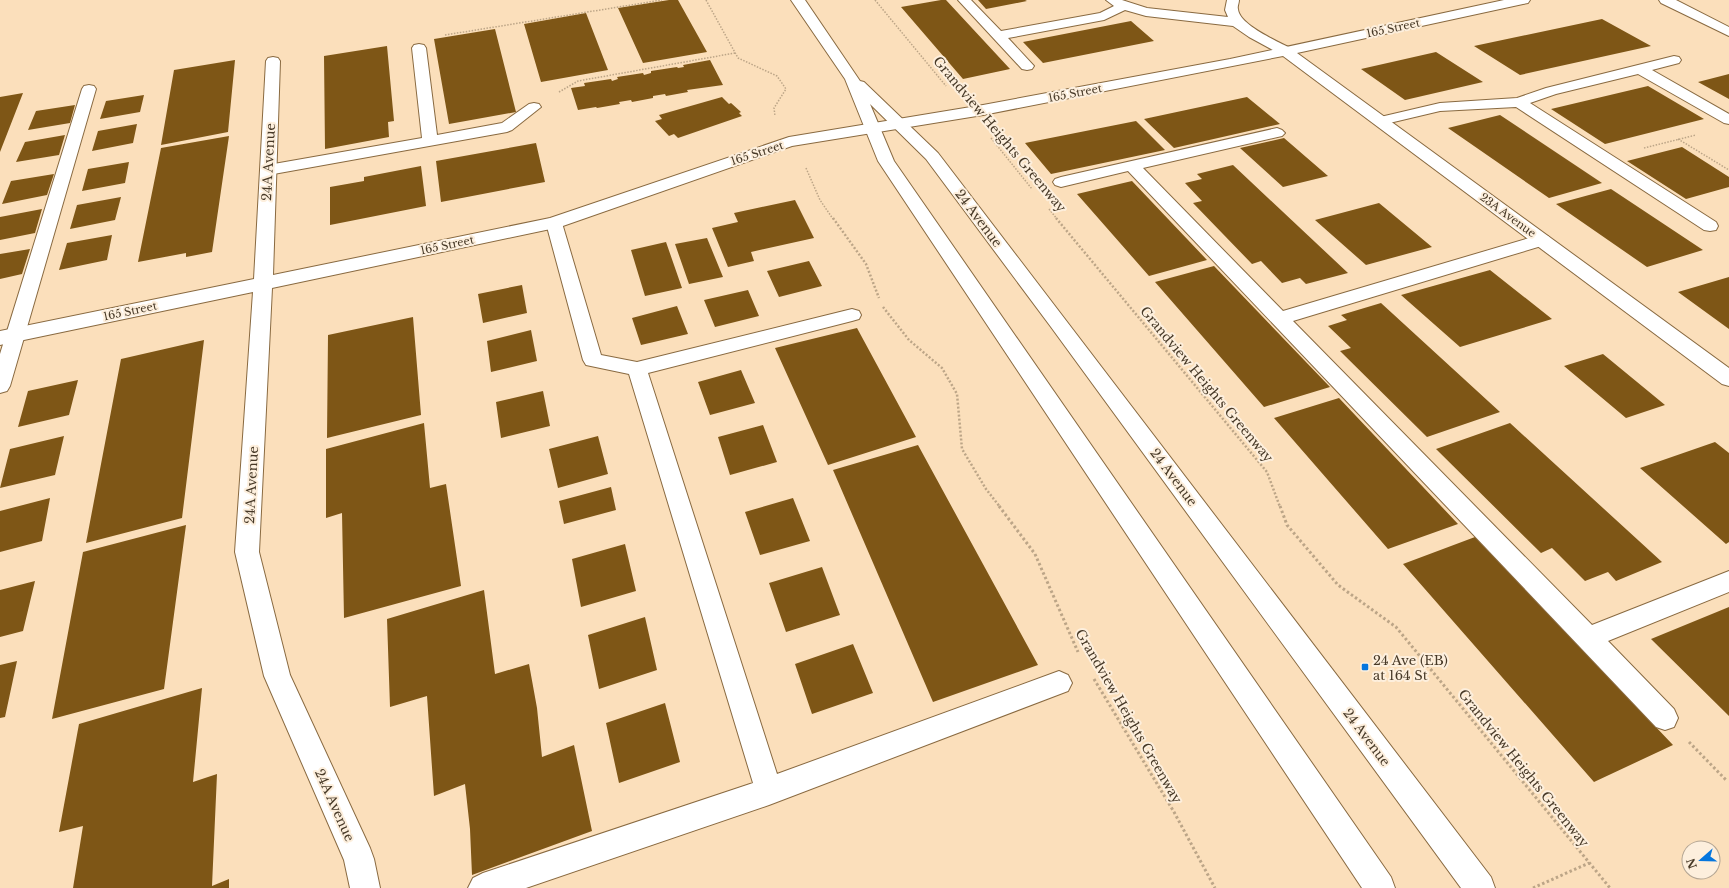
<svg xmlns="http://www.w3.org/2000/svg" width="1729" height="888" font-family="'Libre Baskerville',serif">
<style>
.building{fill:#7e5616}
.lines{fill:none;stroke-linecap:round;stroke-linejoin:round}
.service-casing{stroke:#896a41;stroke-width:2}
.minor-casing{stroke:#896a41;stroke-width:2}
.secondary-casing{stroke:#896a41;stroke-width:2}
.path-far2{stroke:#bca587;stroke-width:1.5;stroke-dasharray:1.5 1.5;stroke-linecap:butt}
.path-far1{stroke:#bca587;stroke-width:2.5;stroke-dasharray:2 2;stroke-linecap:butt}
.path{stroke:#bca587;stroke-width:3;stroke-dasharray:2.5 2.5;stroke-linecap:butt}
.service{fill:#fff;fill-rule:evenodd}
.minor{fill:#fff;fill-rule:evenodd}
.secondary{fill:#fff;fill-rule:evenodd}
.poi-dot{fill:#0576de;stroke:#fdefdd;stroke-width:1.5}
.labels{text-anchor:middle;stroke-width:4;stroke-linejoin:round;paint-order:stroke}
.far-street-label{font-size:11px;fill:#473927;stroke:#fdefdd}
.street-label{font-size:13px;fill:#473927;stroke:#fdefdd}
.poi-label{font-size:13px;fill:#473927;stroke:#fdefdd;text-anchor:start}
</style>
<rect width="100%" height="100%" fill="#fbdfbb"/>
<path class="building" d="M669,0H678L707,52L643,63L618,8Z
M941,0H946L1010,69L963,79L901,7Z
M978,0H1025L1027,1L986,9Z
M586,13L608,70L541,82L524,24Z
M1602,19L1651,46L1520,75L1474,46Z
M1131,21L1154,41L1043,63L1023,42Z
M495,29L516,112L449,124L434,39Z
M387,46L394,121L388,122L389,137L325,149L324,56Z
M1436,52L1483,82L1405,100L1361,69Z
M235,60L228,132L161,145L174,70Z
M710,60L723,85L687,90L688,92L666,96L665,94L653,96V98L632,102L631,100L619,102L620,104L597,108L596,107L578,110L571,88L585,86L584,83L611,79L612,81L618,79L617,77L643,73L644,75L651,73V71L677,67L678,68L684,67L683,65Z
M1729,74V99L1698,82Z
M1648,86L1704,119L1605,144L1551,109Z
M23,93L0,152V97Z
M144,95L140,112L100,119L106,101Z
M722,97L729,104L731,103L741,112L739,113L742,116L678,138L674,134L669,136L655,121L662,119L659,115Z
M1247,97L1280,124L1174,148L1144,119Z
M75,105L70,123L28,130L36,111Z
M1500,115L1602,183L1549,198L1448,128Z
M1136,121L1165,150L1051,174L1025,143Z
M137,124L133,143L92,151L98,131Z
M65,135L59,155L16,162L25,142Z
M229,136L212,252L186,257V253L138,262L161,148Z
M1284,138L1328,176L1283,187L1240,148Z
M536,143L545,182L441,202L436,161Z
M1682,147L1729,177V187L1686,199L1627,161Z
M129,162L125,183L82,191L88,169Z
M1233,165L1348,273L1306,284L1300,278L1282,283L1261,261L1252,264L1193,203L1202,201L1185,183L1202,179L1197,174Z
M421,166L426,206L330,225V187L364,181V177Z
M54,174L47,195L2,204L11,181Z
M1132,181L1207,260L1149,276L1077,194Z
M1611,189L1703,250L1647,267L1556,204Z
M121,197L115,220L70,229L77,205Z
M795,200L814,238L751,252L754,261L728,267L712,228L738,222L734,213Z
M1379,203L1432,247L1366,265L1315,220Z
M42,209L35,233L0,240V217Z
M112,235L107,260L59,270L67,243Z
M707,238L723,277L689,284L675,244Z
M666,242L682,288L645,296L631,250Z
M30,249L22,274L0,279V254Z
M809,261L822,286L779,297L767,271Z
M1214,266L1330,387L1264,407L1155,282Z
M1490,270L1552,319L1460,347L1401,295Z
M1729,277V329L1678,292Z
M522,285L527,313L483,323L478,294Z
M748,290L759,316L715,327L704,300Z
M1381,303L1500,412L1427,437L1340,351L1351,348L1328,326L1347,320L1341,315Z
M677,306L688,334L641,345L632,318Z
M413,317L421,415L327,438L328,335Z
M857,328L916,437L828,465L775,348Z
M531,330L537,361L491,372L487,341Z
M204,340L182,518L86,543L121,359Z
M1603,354L1665,405L1626,418L1564,366Z
M741,370L755,403L710,415L698,382Z
M78,380L69,415L18,427L28,391Z
M543,391L550,426L501,438L496,402Z
M1339,398L1458,524L1388,549L1274,418Z
M424,423L430,488L446,484L461,586L344,618L342,513L326,518V449Z
M1510,423L1662,562L1616,581L1608,572L1585,581L1552,548L1541,553L1436,449Z
M763,425L777,462L730,475L718,437Z
M64,436L55,475L0,488L10,449Z
M598,436L608,474L558,488L549,449Z
M1715,442L1729,453V542L1726,544L1640,468Z
M918,445L1038,665L933,702L833,470Z
M611,487L616,510L564,524L559,501Z
M50,498L42,541L0,552V511Z
M793,498L810,541L760,555L745,512Z
M186,525L164,689L52,719L83,552Z
M1475,537L1673,745L1594,782L1403,564Z
M625,544L636,591L581,607L572,559Z
M822,567L840,615L786,632L769,583Z
M35,581L23,631L0,637V590Z
M484,590L495,674L529,664L537,708L542,757L574,745L592,831L472,875L470,829L465,784L434,796L427,696L390,707L387,619Z
M1729,607V716L1651,639Z
M645,617L657,670L599,689L588,635Z
M853,644L873,693L812,714L795,664Z
M17,661L5,717L0,718V665Z
M202,688L193,782L217,774L212,886L229,879V888H73L83,826L59,832L79,724Z
M665,703L680,762L619,783L606,723Z"/>
<g class="lines">
<g class="service-casing">
<path id="service" d="M958,0H971L1001,31L1100,13L1114,6L1106,0H1122L1147,8L1228,17L1225,10L1227,0H1239C1239,3 1237,7 1238,9C1239,25 1279,42 1292,49L1294,52L1292,55H1282L1249,37L1233,26L1146,16L1125,10L1104,20L1008,38L1034,66L1032,69L1027,70L1022,69Z
M419,44L424,45L426,48L437,135L502,123L529,104L534,103L539,104L541,107L512,130L507,132L268,175L262,173L260,170L262,167L268,165L422,138L412,48L414,45Z
M1674,56L1679,57L1681,60L1679,63L1652,70L1729,114V124L1724,123L1638,74L1556,94L1530,103L1716,222L1718,226L1716,230L1710,231L1704,230L1516,107L1440,111L1381,125L1376,124L1374,121L1376,118L1440,103L1517,98L1546,88Z
M89,85L94,86L96,89L10,386L7,391L0,393V354L82,89L84,86Z
M1277,128L1282,130L1285,133L1282,136L1143,168L1283,311L1536,236L1542,235L1548,236L1551,240L1548,244L1293,321L1592,625L1729,571V592L1608,641L1674,709L1678,718L1674,727L1665,730L1656,727L1128,171L1061,187L1055,185L1053,182L1055,179L1061,177Z
M554,218L560,219L562,223L601,355L637,362L852,309L859,311L861,315L859,319L852,321L648,373L777,774L1059,671L1068,675L1072,683L1068,691L769,805L526,888H468L473,878L483,873L753,783L629,374L586,365L583,360L546,223L548,219Z"/>
</g>
<g class="minor-casing">
<path id="minor" d="M1504,0H1530L1528,3L1523,4L1297,53L1729,368V386L1722,384L1283,56L983,115L792,146L560,227L272,288L259,552L290,675L370,848L374,859L380,888H350L344,860L264,676L235,552L253,292L0,345V331L254,279L266,61L268,58L273,57L278,58L280,61L273,275L550,218L789,137L983,105L1230,59Z
M1659,0H1676L1729,27V36L1661,3Z"/>
</g>
<g class="secondary-casing">
<path id="secondary" d="M791,0H805L860,81L864,82L938,153L1491,877L1495,888H1461L1051,327L926,159L870,104L894,161L1391,877L1395,888H1362L878,161L845,79Z"/>
</g>
<path class="path-far2" d="M706,0L738,58L777,76L786,89L774,108L775,116
M875,0L946,86
M445,35L662,0
M559,92L578,81L735,53
M991,138L1032,189
M1678,139L1729,170
M1644,148L1696,135
M806,168L820,200L833,219
M1049,209L1057,219"/>
<path class="path-far1" d="M833,218L866,264L879,298
M1056,218L1267,472L1280,507
M883,307L909,340L942,368L957,394L962,449L986,489L1000,507"/>
<path class="path" d="M999,506L1035,554L1078,652
M1280,506L1287,525L1338,585L1396,627L1610,888
M1094,679L1174,812L1215,888
M1689,742L1726,780
M1533,888L1589,863"/>
<use href="#service" class="service"/>
<use href="#minor" class="minor"/>
<use href="#secondary" class="secondary"/>
</g>
<rect class="poi-dot" x="1361" y="663" width="8" height="8" rx="2"/>
<g class="labels">
<g class="far-street-label">
<text transform="translate(1393 28) rotate(-12)" y="4">165 Street</text>
<text transform="translate(1075 93) rotate(-11)" y="4">165 Street</text>
<text transform="translate(757 153) rotate(-18)" y="4">165 Street</text>
<text transform="translate(1508 215) rotate(36)" y="4">23A Avenue</text>
<text transform="translate(447 245) rotate(-12)" y="4">165 Street</text>
<text transform="translate(130 311) rotate(-12)" y="4">165 Street</text>
</g>
<g class="street-label">
<text transform="translate(1000 134) rotate(50)" y="5">Grandview Heights Greenway</text>
<text transform="translate(268 162) rotate(-87)" y="5">24A Avenue</text>
<text transform="translate(979 218) rotate(53)" y="5">24 Avenue</text>
<text transform="translate(1207 384) rotate(50)" y="5">Grandview Heights Greenway</text>
<text transform="translate(1174 477) rotate(53)" y="5">24 Avenue</text>
<text transform="translate(251 485) rotate(-87)" y="5">24A Avenue</text>
<text transform="translate(1129 716) rotate(60)" y="5">Grandview Heights Greenway</text>
<text transform="translate(1367 737) rotate(53)" y="5">24 Avenue</text>
<text transform="translate(1524 768) rotate(51)" y="5">Grandview Heights Greenway</text>
<text transform="translate(335 805) rotate(66)" y="5">24A Avenue</text>
</g>
<g class="poi-label">
<text x="1373" y="665">24 Ave (EB)<tspan x="1373" dy="15">at 164 St</tspan></text>
</g>
</g>
<g transform="translate(1701 860) rotate(250)"><circle r="19" fill="#fdefdd" stroke="#b4a694"/>
<path d="M0-3L7 15L0 10L-7 15Z" fill="#0576de"/>
<text y="-6" font-size="11" font-weight="bold" text-anchor="middle" fill="#473927">N</text>
</g>
</svg>
